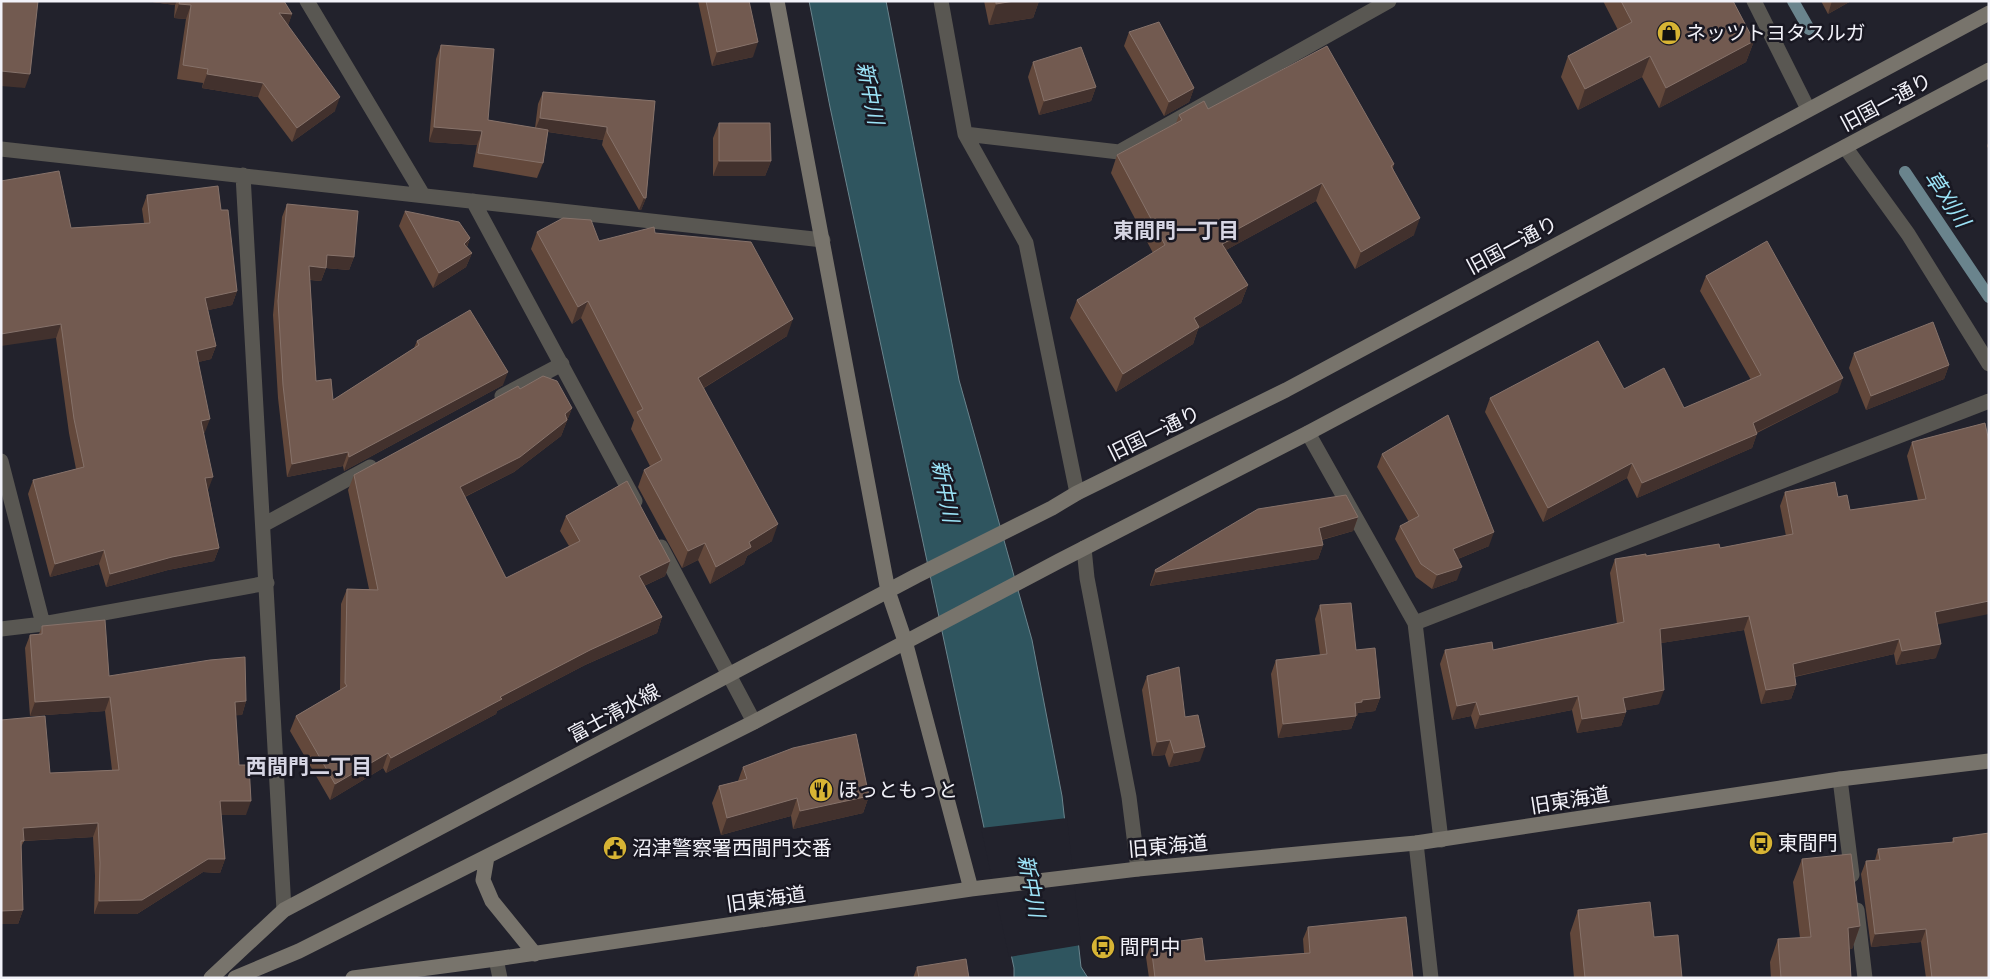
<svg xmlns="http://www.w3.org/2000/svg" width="1990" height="979" font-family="Jost,'Noto Sans JP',sans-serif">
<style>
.water{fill:#2f555f;stroke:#6a848d}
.pier{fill:#22222c}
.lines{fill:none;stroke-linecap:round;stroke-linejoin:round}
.stream{stroke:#6a848d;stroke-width:12}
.street{stroke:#595752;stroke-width:15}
.secondary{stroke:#78746c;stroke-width:15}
.wall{fill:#63483b}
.shaded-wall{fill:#42312d}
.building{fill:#725a50;stroke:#86726a}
.labels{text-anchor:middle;stroke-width:5;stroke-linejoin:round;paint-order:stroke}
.poi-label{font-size:20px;fill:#f2f2f9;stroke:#191822;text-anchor:start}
.street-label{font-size:20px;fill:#f2f2f9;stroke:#191822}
.water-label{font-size:21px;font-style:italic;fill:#9ce4f8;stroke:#191822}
.neighbourhood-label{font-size:21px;font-weight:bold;fill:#d7d6e4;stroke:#191822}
</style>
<rect width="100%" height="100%" fill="#22222c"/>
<path class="water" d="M809,1H886L959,380L1032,640L1062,796L1081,967L1088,978H1014V968L830,107Z"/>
<path class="pier" d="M1067,818L1081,945L1009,957L981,828Z"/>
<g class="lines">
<path class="stream" d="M1793,1L1809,29
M1905,172L1989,297"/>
<path class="street" d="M307,1L423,195
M941,1L965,134L1026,243L1077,493
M1754,1L1808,109
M965,134L1119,152L1389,1
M1845,147L1908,234L1989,364
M1,149L823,240
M243,175L284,910
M473,201L635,501
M502,396L562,364
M1308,433L1415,623L1441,840
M1,461L43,624
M263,525L370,467
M661,547L754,722
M1084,548L1087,578L1129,797L1138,869
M1415,623L1989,401
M1,629L43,624L267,583
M1840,779L1852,875
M1416,843L1431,978
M1857,910L1865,978
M496,959L500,978"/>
<path class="secondary" d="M777,1L888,591L905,641L971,889
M487,857L483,880L492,901L535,954
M211,978L284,910L916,576L1052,508L1077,493L1286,390L1989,13
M235,978L299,951L754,722L1059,561L1308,433L1989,70
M353,978L496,959L971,889L1138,869L1416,843L1840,779L1989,761"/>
</g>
<path class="wall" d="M145,1H284L292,14L288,25L335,111L292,142L258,97L202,88L203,83L177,79L186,19L174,18L175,5Z
M698,1H749L753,57L712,66Z
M984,1H1039L1033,18L989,25Z
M1603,1H1733L1754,41L1746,62L1659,108L1642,77L1578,110L1561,77L1568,56L1618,30Z
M1821,1H1851L1828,14Z
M1129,32L1194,88L1189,102L1164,116L1124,46Z
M441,45L488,120L535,128L538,104L543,92L655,101L646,198L641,210H639L602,145L603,140L548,132L543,163L537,178L473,167L477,145L429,142L436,59Z
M1033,62L1096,87L1091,101L1039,115L1028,77Z
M1208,109L1394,164L1393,168L1414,235L1355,269L1316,201L1226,250L1248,285L1241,303L1198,329L1193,344L1116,392L1070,318L1077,300L1153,253L1111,173L1117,155L1176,123L1179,115Z
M719,123L771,161L765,176H713V138Z
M1989,140V150L1987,146Z
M147,195L221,210L237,291L232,305L208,310L216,346L211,359L198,362L205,432L204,433L208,490L219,548L214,561L168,570L106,587L99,564L50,577L28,494L33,480L76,469L69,433L56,338L71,228L144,223L142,209Z
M287,204L354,257L349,270L326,268L321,281L310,280L316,381L333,400L414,348L417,341L503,385L344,471L343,466L287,477L278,398L273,315L282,217Z
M405,211L470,238L467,247L472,253L466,267L433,288L399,226Z
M537,232L599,241L655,233L787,336L704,388L772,541L747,556L744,564L710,584L698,560L682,568L638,487L644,470L650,466L631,429L634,420L581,318L572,324L531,249Z
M1706,276L1838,392L1757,433L1752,448L1637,498L1627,478L1543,522L1485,412L1490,398L1624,389L1684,408L1751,380L1700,291Z
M1854,353L1949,365L1944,379L1866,410L1849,368Z
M520,389L572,408L561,436L514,472L465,497L506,578L569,546L560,531L566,516L670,561L665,576L644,586L662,617L657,633L585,665L497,711L496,714L386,773L383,768L330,800L290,731L296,716L340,690L341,604L347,589H369L348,490L354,475Z
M1985,423L1937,624L1936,658L1896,665L1894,654L1795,677L1796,685L1791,699L1761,704L1744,630L1661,643L1659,704L1626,710V712L1621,726L1577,733L1572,710L1475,729L1471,716L1452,720L1440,664L1445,650H1493L1617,624L1610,573L1615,559L1720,548L1786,536L1780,506L1785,492L1838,497L1850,510L1918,500L1907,456L1912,442Z
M1382,454L1489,546L1458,559L1457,580L1432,589L1416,577L1395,539L1400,526L1409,522L1377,467Z
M1358,517L1353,531L1322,540L1323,545L1318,559L1150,586V585L1155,570Z
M1320,605L1356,650L1380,698L1375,711L1358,713L1357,716H1356L1351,729L1278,738L1271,674L1276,660L1320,655L1315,619Z
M42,626L109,676L246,701L242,715H236L239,765L246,815H221L225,859L220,873L203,872L137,914H94L95,876L93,837L24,841L21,847L23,910L18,924H1V720L50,773L112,770L105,711L30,716L25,648L30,635L39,634Z
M1147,676L1185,717L1200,761L1169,767L1165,755L1152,756L1142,690Z
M743,767L869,796L863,813L793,829L791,816L721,835L712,803L719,786L738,781Z
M1953,838L1989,978H1926L1921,942L1871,947L1861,874L1866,861L1875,860L1878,849L1952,842Z
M1802,859L1860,926L1852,949H1849L1851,978H1771L1770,962L1778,939L1800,938L1793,882Z
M1578,910L1654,937L1682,978H1574L1570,933Z
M1308,927L1413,978H1149L1146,957L1151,945L1205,961L1304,953L1303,939Z
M917,967L969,978H913Z"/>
<path class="shaded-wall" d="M145,1H177L175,5Z
M1014,1H1039L1033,18L989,25L996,4Z
M1832,1H1851L1828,14Z
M179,4L191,5L186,19L174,18Z
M279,13L292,14L287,28Z
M1754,41L1746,62L1659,108L1666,88Z
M758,42L753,57L712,66L717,52Z
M1650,56L1642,77L1578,110L1585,89Z
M1,71L30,74L25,88L1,86Z
M207,74L263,83L258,97L202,88Z
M1096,87L1091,101L1039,115L1044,101Z
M1194,88L1189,102L1164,116L1169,102Z
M340,97L335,111L292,142L297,128Z
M540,118L607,127L603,140L535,130Z
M434,127L482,131L477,145L429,142Z
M719,161H771L765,176H713Z
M1322,183L1316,201L1226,250L1222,244L1227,235Z
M644,198H646L641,210H639Z
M1420,218L1414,235L1355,269L1361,252Z
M470,238L465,252L464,244Z
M472,253L466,267L433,288L439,273Z
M327,255L354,257L349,270L326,268L321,281L304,279L309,266Z
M1248,285L1241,303L1198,329L1193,344L1116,392L1123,374L1194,318Z
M237,291L232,305L200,312L205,298Z
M588,301L581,318L572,324L578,307Z
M793,319L787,336L692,395L698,378Z
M61,324L56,338L1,346V334Z
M216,346L211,359L191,364L196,351Z
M1949,365L1944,379L1866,410L1871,396Z
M508,372L503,385L344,471L349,457Z
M1843,378L1838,392L1747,437L1753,423Z
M572,408L561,436L514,472L454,502L460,487L565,414Z
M210,419L205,432L196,434L201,421Z
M1757,434L1752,448L1637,498L1642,483Z
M348,452L343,466L287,477L292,464Z
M1632,463L1627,478L1543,522L1548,508Z
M213,477L208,490L205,478Z
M1358,517L1353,531L1313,542L1319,528Z
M778,524L772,541L747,556L744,564L710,584L716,567L749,542Z
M1494,532L1489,546L1448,563L1453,549Z
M705,543L698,560L682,568L688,551Z
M1323,545L1318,559L1150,586L1156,572Z
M219,548L214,561L168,570L106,587L110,574L172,557Z
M104,550L99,564L50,577L55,564Z
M670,561L665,576L633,591L639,576Z
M1462,567L1457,580L1432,589L1437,575Z
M1989,601V614L1930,626L1935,612Z
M1749,616L1744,630L1655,644L1660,629Z
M662,617L657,633L585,665L497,711L496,714L386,773L391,758L500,697L590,650Z
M1899,639L1894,654L1788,678L1793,664Z
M1941,644L1936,658L1896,665L1902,651Z
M1796,685L1791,699L1761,704L1766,690Z
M1664,690L1659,704L1618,712L1623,698Z
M1578,696L1572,710L1475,729L1480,715Z
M110,697L105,711L30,716L35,702Z
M1380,698L1375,711L1358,713L1357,716H1356L1351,729L1278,738L1283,724L1362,700Z
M246,701L242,715L230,716L235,702Z
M1476,702L1471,716L1452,720L1457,706Z
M1626,712L1621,726L1577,733L1582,719Z
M1170,740L1165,755L1152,756L1157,742Z
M1205,747L1200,761L1169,767L1174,753Z
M388,753L383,768L330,800L335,784Z
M869,796L863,813L793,829L800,811Z
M797,798L791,816L721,835L727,818Z
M220,801H251L246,815H215Z
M98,823L93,837L18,841L23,828Z
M208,859H225L220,873L203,872L137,914H94L99,901Z
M23,910L18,924H1V911Z
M1860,926L1852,949L1839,950L1848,928Z
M1926,929L1921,942L1871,947L1875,934Z"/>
<path class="building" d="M1,1H38L30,74L1,71Z
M180,1H284L292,14L279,13L340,97L297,128L263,83L207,74L208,69L183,65L191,5L179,4Z
M706,1H749L758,42L717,52Z
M996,1H1014L996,4Z
M1621,1H1733L1754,41L1666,88L1650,56L1585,89L1568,56L1632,22Z
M1159,22L1194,88L1169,102L1129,32Z
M441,45L494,49L488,120L548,130L543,163L478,153L482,131L434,127Z
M1327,46L1394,164L1391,166L1420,218L1361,252L1322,183L1227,235L1230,240L1222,244L1248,285L1194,318L1199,327L1123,374L1077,300L1165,245L1117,155L1182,120L1179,115L1204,101L1208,109Z
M1081,47L1096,87L1044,101L1033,62Z
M543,92L655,101L646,198H644L607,132V127L540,118Z
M719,123H770L771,161H719Z
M59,171L71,228L150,223L147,195L218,186L221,210H228L237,291L205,298L216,346L196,351L210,419L201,421L213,477L205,478L219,548L172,557L110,574L104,550L55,564L33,480L84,467L74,419L61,324L1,334V181Z
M287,204L358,211L354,257L327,255L326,268L309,266L316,381L331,379L333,400L419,345L417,341L470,310L508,372L349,457L348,452L292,464L283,385L278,301Z
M405,211L459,222L470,238L464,244L472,253L439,273Z
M563,218L591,220L599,241L654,227L655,233L751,242L793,319L698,378L778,524L749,542L751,547L716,567L705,543L688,551L644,470L662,460L637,412L643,409L588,301L578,307L537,232Z
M1767,241L1843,378L1753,423L1757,434L1642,483L1632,463L1548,508L1490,398L1598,341L1624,389L1664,368L1684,408L1761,375L1706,276Z
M1933,322L1949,365L1871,396L1854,353Z
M543,376L557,381L572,408L565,414L567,420L520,457L460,487L506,578L580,541L566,516L627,481L670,561L639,576L662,617L590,650L500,697L502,699L391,758L388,753L335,784L296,716L347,686L345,683L347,589L378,590L354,475L518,386L520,389Z
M1448,415L1494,532L1453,549L1462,567L1437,575L1421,564L1400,526L1419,516L1382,454Z
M1985,423L1989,442V601L1935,612L1941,644L1902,651L1899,639L1793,664L1796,685L1766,690L1749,616L1660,629L1664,690L1623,698L1626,712L1582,719L1578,696L1480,715L1476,702L1457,706L1445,650L1492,642L1493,650L1624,622L1615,559L1646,554V556L1719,544L1720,548L1793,534L1785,492L1835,482L1838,497L1847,495L1850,510L1926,499L1912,442Z
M1346,495L1358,517L1319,528L1323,545L1156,572L1155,570L1258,509Z
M1351,603L1356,650L1375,648L1380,698L1362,700V702L1355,703L1356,716L1283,724L1276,660L1327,654L1320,605Z
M105,620L109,676L210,660L245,657L246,701L235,702L239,765H249L251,801H220L225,859H208L142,900L99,901L100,863L98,823L23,828L24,841H21L23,910L1,911V720L45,716L50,773L119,770L110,697L35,702L30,635L42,634V626Z
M1179,667L1185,717L1198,715L1205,747L1174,753L1170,740L1157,742L1147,676Z
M856,734L869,796L800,811L797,798L727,818L719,786L747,779L743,767L793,748Z
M1989,833V978H1932L1926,929L1875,934L1866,861L1880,860L1878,849L1954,842L1953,838Z
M1851,854L1860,926L1848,928L1851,978H1781L1778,939L1811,937L1802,859Z
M1650,902L1654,937L1678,935L1682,978H1585L1578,910Z
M1406,917L1413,978H1155L1151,945L1202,938L1205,961L1310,953L1308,927Z
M966,959L969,978H919L917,967Z"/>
<defs>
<g id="shop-disc" transform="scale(1.25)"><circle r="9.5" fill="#d7b434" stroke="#191822"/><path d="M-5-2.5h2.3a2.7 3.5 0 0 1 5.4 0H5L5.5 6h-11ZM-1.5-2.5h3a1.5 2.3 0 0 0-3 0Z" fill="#111"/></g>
<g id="restaurant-disc" transform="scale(1.25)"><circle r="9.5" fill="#d7b434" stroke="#191822"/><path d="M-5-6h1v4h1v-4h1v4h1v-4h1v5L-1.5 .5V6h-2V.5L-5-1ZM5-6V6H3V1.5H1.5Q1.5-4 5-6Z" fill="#111"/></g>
<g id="bus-disc" transform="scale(1.25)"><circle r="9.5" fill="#d7b434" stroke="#191822"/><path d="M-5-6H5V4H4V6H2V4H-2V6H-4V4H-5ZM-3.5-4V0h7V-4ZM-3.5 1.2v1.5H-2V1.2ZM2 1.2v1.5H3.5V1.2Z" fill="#111"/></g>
<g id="civic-disc" transform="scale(1.25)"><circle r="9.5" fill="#d7b434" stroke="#191822"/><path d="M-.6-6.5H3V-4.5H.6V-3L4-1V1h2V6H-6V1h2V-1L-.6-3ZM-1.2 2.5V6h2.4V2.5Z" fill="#111"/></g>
</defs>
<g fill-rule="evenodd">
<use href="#shop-disc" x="1669" y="33"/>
<use href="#restaurant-disc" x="821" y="790"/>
<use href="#bus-disc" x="1761" y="843"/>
<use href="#civic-disc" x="615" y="848"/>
<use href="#bus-disc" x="1103" y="947"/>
</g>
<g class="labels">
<g class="poi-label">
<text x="1686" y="40">ネッツトヨタスルガ</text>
<text x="838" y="797">ほっともっと</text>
<text x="1778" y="850">東間門</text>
<text x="632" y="855">沼津警察署西間門交番</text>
<text x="1120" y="954">間門中</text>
</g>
<g class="street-label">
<text transform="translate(1886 102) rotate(-28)" y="7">旧国一通り</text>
<text transform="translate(1512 245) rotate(-28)" y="7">旧国一通り</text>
<text transform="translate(1154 433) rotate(-26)" y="7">旧国一通り</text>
<text transform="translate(614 713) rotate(-28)" y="7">富士清水線</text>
<text transform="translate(1570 800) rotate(-9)" y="7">旧東海道</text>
<text transform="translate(1168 846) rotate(-5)" y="7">旧東海道</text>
<text transform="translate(766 899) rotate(-8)" y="7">旧東海道</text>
</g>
<g class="water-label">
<text transform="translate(870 93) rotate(79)" y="7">新中川</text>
<text transform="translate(1947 199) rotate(56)" y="7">草刈川</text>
<text transform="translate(945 491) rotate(79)" y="7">新中川</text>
<text transform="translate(1031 886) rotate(79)" y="7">新中川</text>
</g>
<g class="neighbourhood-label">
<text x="1176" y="238">東間門一丁目</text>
<text x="309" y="774">西間門二丁目</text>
</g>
</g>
<rect width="1990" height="979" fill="none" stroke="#f2f2f9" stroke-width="5"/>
</svg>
